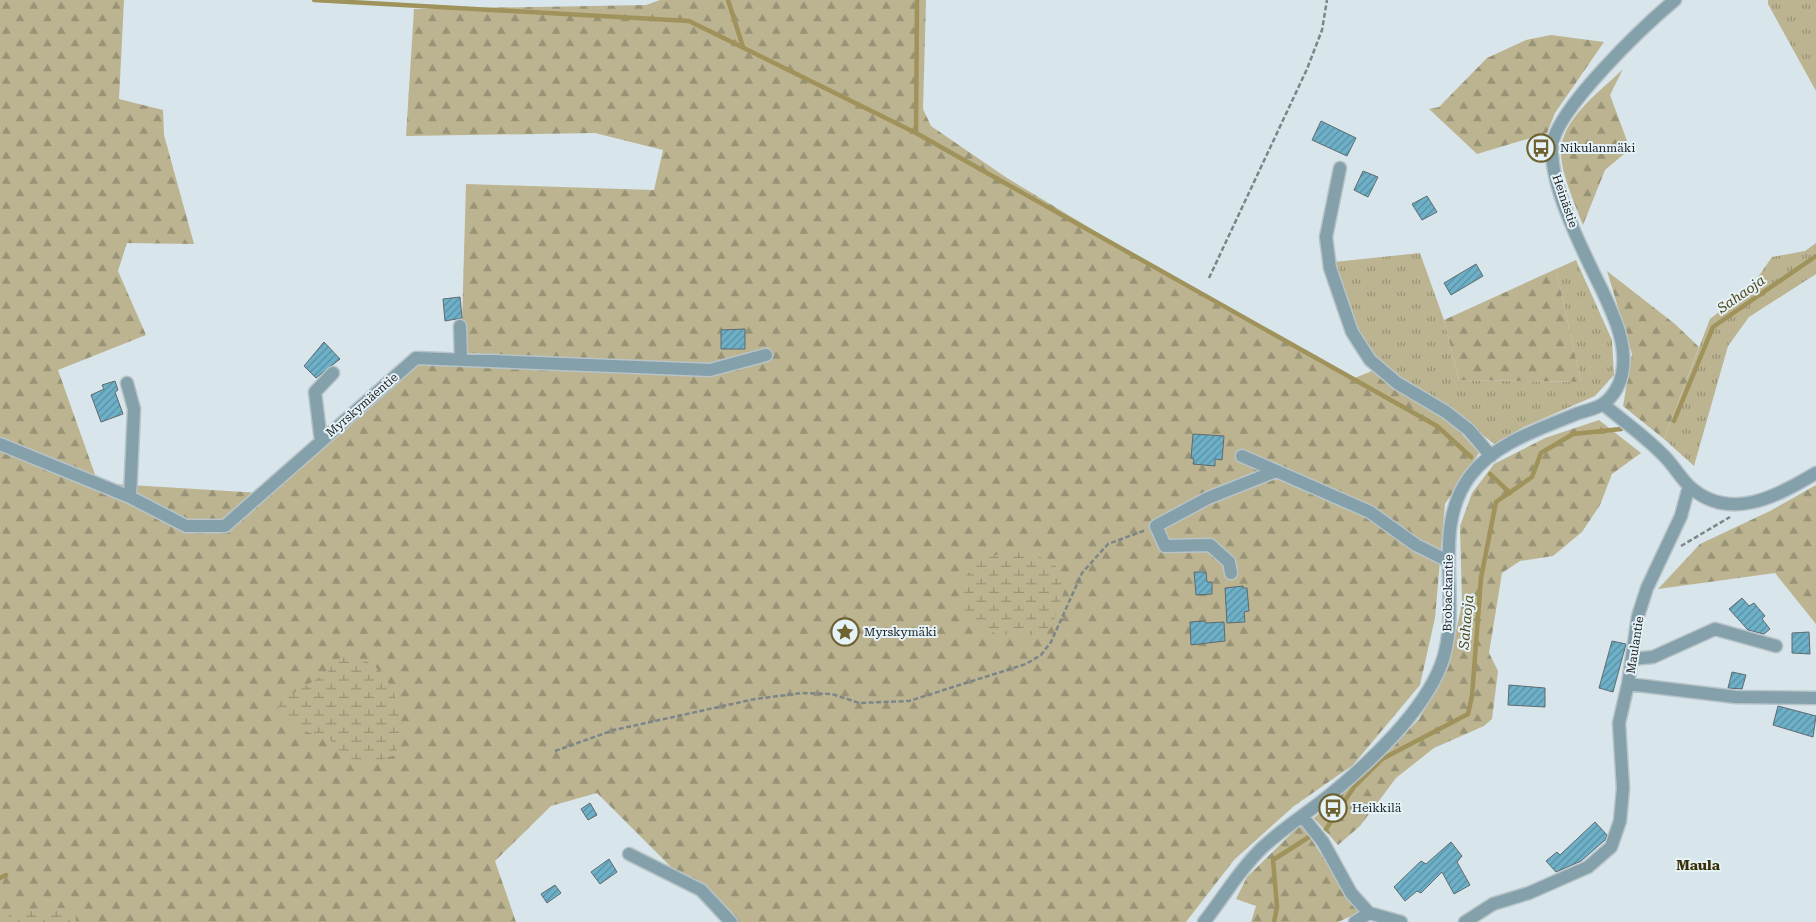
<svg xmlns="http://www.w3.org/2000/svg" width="1816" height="922" font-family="'Roboto Serif',serif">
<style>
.grass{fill:url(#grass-tufts)}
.forest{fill:url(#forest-firs)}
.wetland{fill:url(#wetland-marsh)}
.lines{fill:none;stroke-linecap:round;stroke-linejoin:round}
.stream{stroke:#9f925a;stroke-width:4.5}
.building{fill:url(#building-hatch);stroke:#5f6a6e}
.minor-casing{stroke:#b7c3c7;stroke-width:15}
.path{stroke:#7c8588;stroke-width:2.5;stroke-dasharray:5 2.5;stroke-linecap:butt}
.minor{stroke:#84a0aa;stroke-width:12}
.labels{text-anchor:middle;stroke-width:4;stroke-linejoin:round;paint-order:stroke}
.poi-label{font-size:12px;fill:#222729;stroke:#e5f2f7;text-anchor:start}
.street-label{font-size:12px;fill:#222729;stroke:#e5f2f7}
.water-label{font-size:14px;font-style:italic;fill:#51471b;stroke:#e5f2f7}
.neighbourhood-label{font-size:14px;font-weight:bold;fill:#382f04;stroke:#e5f2f7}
</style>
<defs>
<pattern id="grass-tufts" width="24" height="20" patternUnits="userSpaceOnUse" patternTransform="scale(1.25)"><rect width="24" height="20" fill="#bcb491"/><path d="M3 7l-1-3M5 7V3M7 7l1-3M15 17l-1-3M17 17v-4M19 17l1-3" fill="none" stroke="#989276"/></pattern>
<pattern id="forest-firs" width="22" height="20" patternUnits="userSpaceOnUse" patternTransform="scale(1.25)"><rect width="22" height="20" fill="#bcb491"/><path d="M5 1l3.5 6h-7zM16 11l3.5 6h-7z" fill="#989276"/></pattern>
<pattern id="wetland-marsh" width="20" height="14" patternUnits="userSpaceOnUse" patternTransform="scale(1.25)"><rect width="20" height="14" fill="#bcb491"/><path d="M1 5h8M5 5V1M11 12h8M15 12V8" fill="none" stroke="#989276"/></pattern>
<pattern id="building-hatch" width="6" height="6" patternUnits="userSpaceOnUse" patternTransform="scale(1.25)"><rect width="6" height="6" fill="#6db0c8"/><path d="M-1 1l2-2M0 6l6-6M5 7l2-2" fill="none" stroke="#598fa2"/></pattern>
</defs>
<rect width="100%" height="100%" fill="#d8e5ea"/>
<path class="grass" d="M1768,0H1816V91L1768,4Z
M1816,243V274L1749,317L1728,346L1694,466L1664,439L1710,319L1751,287L1772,257L1805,251Z
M1420,253L1444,320L1459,380L1581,382L1556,269L1576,260L1612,340L1614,375L1595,396L1524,427L1494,444L1453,411L1395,375L1373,353L1355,327L1334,262Z"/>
<path class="forest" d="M0,0H124L119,99L163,110L164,135L194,244L127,243L118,271L146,335L58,370L98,483L262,493L416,358H461L466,184L654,190L663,150L595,133L406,136L414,9L646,5L660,0H926L923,109L931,126L1007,178L1213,302L1352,379L1372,371L1453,424L1479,453L1445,504L1435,618L1420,685L1353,765L1294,806L1234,860L1186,922H726L597,793L551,806L495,861L516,922H0Z
M1551,35L1604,42L1555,113L1547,133L1477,154L1429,109L1439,107L1487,58L1526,40Z
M1623,69L1610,95L1630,149L1605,170L1583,225C1576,207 1562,175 1561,155C1559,120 1600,92 1623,69Z
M1556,269L1581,382L1459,380L1444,320Z
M1607,271L1675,324L1699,347L1664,439L1623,406L1632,354Z
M1599,420L1641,453L1612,474L1600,505L1582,532L1553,556L1520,561L1502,573L1489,653L1498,671L1492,719L1484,726L1434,748L1396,778L1360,826L1338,845L1314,818L1392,748L1419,719L1448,668L1462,604L1460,526L1472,493L1494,464L1545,438Z
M1816,485V624L1775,573L1658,589L1700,544L1770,511Z
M1301,824L1360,912L1338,922H1251L1256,906L1236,899L1247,877Z"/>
<path class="wetland" d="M1022,547L1056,566L1065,588L1053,624L1037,635L996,634L965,614L964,578L980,560Z
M350,654L374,665L393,689L403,729L395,755L375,762L344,758L329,738L303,731L277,714L280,701L327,673L336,660Z
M75,908L76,922H8L9,909Z"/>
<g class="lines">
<path class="stream" d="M314,0L689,21L916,133L1437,426L1471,457
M728,0L743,47
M916,133L917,0
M1674,421L1713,327L1816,256
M1490,474L1510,493
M1326,829L1354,787L1382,759L1468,714L1472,696L1481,578L1496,502L1532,477L1541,453L1573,434L1621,429
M0,878L6,875
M1274,922L1277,907L1273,860L1309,837"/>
</g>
<path class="building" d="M1321,121L1356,138L1347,156L1312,140Z
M1363,171L1378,177L1368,197L1354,190Z
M1427,196L1437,212L1422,220L1412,204Z
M1476,264L1483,276L1451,295L1444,283Z
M460,297L462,318L445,321L443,299Z
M745,329V349H721V330Z
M324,342L340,359L316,378L304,366Z
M115,381L118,390L115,392L123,414L101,422L91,395L104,389L102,385Z
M1193,434L1224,436L1222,460L1215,459V466L1193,464L1194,459L1191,458Z
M1194,572H1206L1207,582H1212V594L1196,595Z
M1243,586V588H1247L1249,611L1244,612L1245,622L1227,623L1225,588Z
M1742,598L1749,606L1754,603L1765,616L1762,619L1770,629L1764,634L1748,630L1729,609Z
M1205,621L1206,623L1224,622L1225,641L1191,645L1190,622Z
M1809,632L1810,654L1792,653V633Z
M1612,641L1626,644L1613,692L1599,688Z
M1732,672L1746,675L1742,689L1728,688Z
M1509,685L1545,688V707L1508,705Z
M1778,706L1816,716L1813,737L1773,725Z
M590,803L597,815L588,820L581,809Z
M1595,822L1607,835L1605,840L1581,861L1556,872L1546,861L1557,852L1560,855Z
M1451,842L1462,856L1457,862L1470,885L1454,894L1442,872L1421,893L1417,891L1405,901L1394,887L1421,861L1426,864Z
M609,859L617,872L600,884L591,872Z
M555,885L561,893L547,903L541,894Z"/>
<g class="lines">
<g class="minor-casing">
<path id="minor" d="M1340,168L1326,237L1330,268L1352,332L1370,360L1397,383L1446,412L1469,430L1491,456
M460,326L461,358
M127,383L134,409L130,497
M1603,404C1624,422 1649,439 1667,459C1675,468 1681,478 1689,486C1729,523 1778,496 1816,473
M321,441L315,392L333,373
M0,444L130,497L186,526H225L416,358L710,370L766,355
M1242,456L1370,512L1416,545L1448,561
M1231,573L1229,562L1210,545L1165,546L1156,526L1208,498L1276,471
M1632,659L1653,657L1715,629L1776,646
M1628,684L1736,697L1816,698
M1302,816L1323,842L1351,893L1369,913L1401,922
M629,854L701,890L731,922
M1204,922C1224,897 1238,871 1262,848C1283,828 1309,812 1331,794C1370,762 1423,712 1441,665C1464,604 1429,531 1470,476C1495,443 1540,429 1576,414C1584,411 1596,409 1603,404C1613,397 1620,385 1622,374C1628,345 1614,316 1602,290C1584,253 1550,188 1552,147C1554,111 1646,24 1675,0
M1355,922L1369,913
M1465,922L1493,904L1529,893L1588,867L1611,847L1620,821L1623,788L1619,723L1628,684L1638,616L1647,588L1681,516L1689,486"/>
</g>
<path class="path" d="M1209,278L1307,69L1322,30L1327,0
M1681,546L1730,517
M555,751L614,730L755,699L802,693L832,694L859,703L909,701L1026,664L1041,655L1051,642L1082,573L1108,544L1146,530"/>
<use href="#minor" class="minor"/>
</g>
<defs>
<g id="bus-ring" transform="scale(1.4375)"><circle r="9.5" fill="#e5f2f7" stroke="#6e6330" stroke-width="1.5"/><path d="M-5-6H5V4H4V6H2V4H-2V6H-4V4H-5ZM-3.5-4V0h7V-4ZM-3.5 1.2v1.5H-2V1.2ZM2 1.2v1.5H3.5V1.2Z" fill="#6e6330"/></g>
<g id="sight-ring" transform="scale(1.4375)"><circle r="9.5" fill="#e5f2f7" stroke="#6e6330" stroke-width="1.5"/><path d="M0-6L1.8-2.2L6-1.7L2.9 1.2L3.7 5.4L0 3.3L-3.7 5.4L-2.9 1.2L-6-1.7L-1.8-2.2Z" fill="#6e6330"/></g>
</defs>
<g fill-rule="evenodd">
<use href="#bus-ring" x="1541" y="148"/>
<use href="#sight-ring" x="845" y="632"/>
<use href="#bus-ring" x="1333" y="808"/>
</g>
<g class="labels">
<g class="poi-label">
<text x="1560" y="152">Nikulanmäki</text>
<text x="864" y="636">Myrskymäki</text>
<text x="1352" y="812">Heikkilä</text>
</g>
<g class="street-label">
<text transform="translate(1565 201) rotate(71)" y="4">Heinästie</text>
<text transform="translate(362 405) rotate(-41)" y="4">Myrskymäentie</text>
<text transform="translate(1448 593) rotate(-89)" y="4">Brobackantie</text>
<text transform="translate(1635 645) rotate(-81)" y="4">Maulantie</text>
</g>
<g class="water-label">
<text transform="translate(1741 294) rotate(-35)" y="5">Sahaoja</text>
<text transform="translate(1466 622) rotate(-85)" y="5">Sahaoja</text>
</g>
<g class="neighbourhood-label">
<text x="1698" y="870">Maula</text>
</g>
</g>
</svg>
